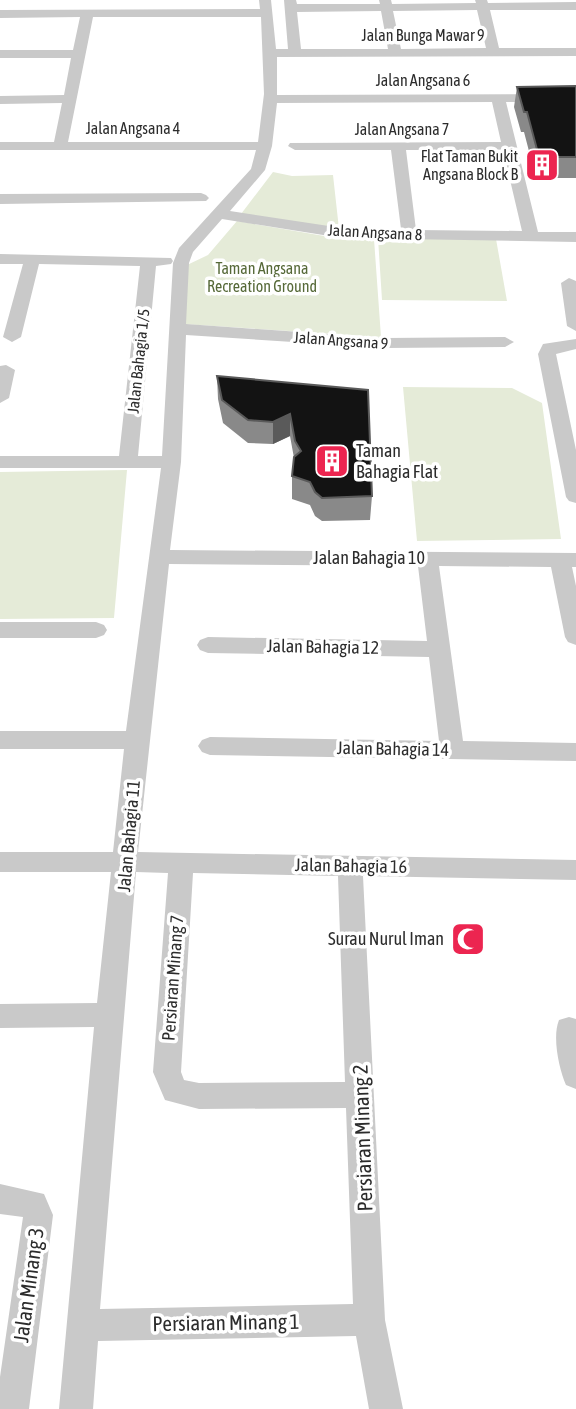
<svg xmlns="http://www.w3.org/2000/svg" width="576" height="1409" font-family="'Asap Condensed',sans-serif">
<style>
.green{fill:#e5ebd8}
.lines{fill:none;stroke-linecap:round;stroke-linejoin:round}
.street{fill:#c9c9c9;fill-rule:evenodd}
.wall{fill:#898989}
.shaded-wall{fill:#5a5a5a}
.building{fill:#131313;stroke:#5a5a5a;stroke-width:2}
.labels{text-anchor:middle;stroke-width:7;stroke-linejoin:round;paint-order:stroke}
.far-street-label{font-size:16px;fill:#2c2c2c;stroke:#fff}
.far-poi-label{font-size:16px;fill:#2c2c2c;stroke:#fff;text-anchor:end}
.far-park-label{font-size:16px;fill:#566938;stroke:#fff}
.poi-label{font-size:18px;fill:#2c2c2c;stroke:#fff;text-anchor:start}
.street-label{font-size:18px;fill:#2c2c2c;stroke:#fff}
.near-street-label{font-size:21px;fill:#2c2c2c;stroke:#fff}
</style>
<rect width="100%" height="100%" fill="#fff"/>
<path class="green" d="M273,172L292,176L333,175L339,229L241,214Z
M237,221L336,238L374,239L381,337L183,324L187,265L208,255Z
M378,238L496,239L507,301L382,300Z
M403,387L512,388L542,403L561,539L417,541Z
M127,470L114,618L0,619V472Z"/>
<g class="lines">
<path class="street" d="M259,0H271L276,49H288L284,0H296L297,4H380L379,0H391L392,4L476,3L475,0H487L488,3L576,2V10H490L499,48H576V56L277,57V95L576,94V102H506L538,232H576V242L342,238L222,219L193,252L189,263L186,324L386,338L505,337L514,342L505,347L386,348L186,335L181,462L170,550L576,553V567H572L576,586V645L568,642L565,637L551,567L439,566L463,741L576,743V761L210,755L202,752L198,746L202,740L210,737L439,741L429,657L208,653L200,650L197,645L200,640L208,637L427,641L418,566L169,564L138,852L576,860V880L363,876L385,1320L403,1409H369L356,1336L98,1341L93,1409H59L94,1027L0,1028V1004L97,1003L111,872H0V852H113L124,749H0V731H126L161,468H0V456H119L140,266L39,264L21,337L12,342L3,337L23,264H0V254L171,258L173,261L171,264L156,266L138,456H162L173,263L179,248L251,169L256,150H0V142H54L62,103L0,104V96L64,95L71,58H0V50H73L80,17L0,18V10L260,9ZM477,10L486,48L401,49L393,11ZM381,11L388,49H301L297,12ZM93,17H261L264,94L258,142H68ZM492,102L501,142L290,143L288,146L295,150H391L401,229L342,228L230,211L265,170L272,146L277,103ZM406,150H503L522,231L416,230ZM136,872L168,873L153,1072L165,1100L199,1109L346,1108L353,1304L100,1309ZM193,873L338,876L345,1082L199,1083L184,1080L181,1072Z
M201,193L206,195L209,198L206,201L0,204V194Z
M569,278L576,281V331L567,326L561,283Z
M576,339V349L556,354L576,450V503L569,501L566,497L538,354L543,344Z
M6,365L15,370L9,398L0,403V366Z
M0,622H96L104,625L107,630L104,635L96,638H0Z
M569,1017L576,1019V1089L566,1085C559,1069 552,1037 559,1020Z
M0,1184L44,1194L53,1215L29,1409H0V1377L23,1217L0,1214Z"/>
</g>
<path class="wall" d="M576,86V178H536L524,132H521L514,107L517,87Z
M217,376L368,390L372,496L370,520L322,521L315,516L310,505L292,499V476L294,458L290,436L273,444L248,443L223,423L218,399Z"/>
<path class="shaded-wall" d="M290,414V436L273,444V422Z"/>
<path class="building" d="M576,86V157H539L527,112H524L517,87Z
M217,376L368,390L372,496L322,498L315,492L310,482L292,476L294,457L301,451L295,441L290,414L273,422L248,420L222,400Z"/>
<defs>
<g id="building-square" transform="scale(1.75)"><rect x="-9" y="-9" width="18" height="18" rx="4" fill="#ec2550" stroke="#fff"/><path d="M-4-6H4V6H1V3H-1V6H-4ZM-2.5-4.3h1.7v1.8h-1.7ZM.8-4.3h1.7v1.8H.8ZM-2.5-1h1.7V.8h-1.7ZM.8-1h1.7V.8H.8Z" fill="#fff"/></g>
<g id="mosque-square" transform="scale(1.75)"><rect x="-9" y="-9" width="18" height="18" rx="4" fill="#ec2550" stroke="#fff"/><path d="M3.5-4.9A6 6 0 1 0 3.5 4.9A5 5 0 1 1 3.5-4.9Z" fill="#fff"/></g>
</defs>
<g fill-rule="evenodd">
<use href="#building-square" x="542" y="165"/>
<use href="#building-square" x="332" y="461"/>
<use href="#mosque-square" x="468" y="939"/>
</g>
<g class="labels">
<g class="far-street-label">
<text x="423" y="41">Jalan Bunga Mawar 9</text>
<text x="423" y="86">Jalan Angsana 6</text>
<text x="133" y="134">Jalan Angsana 4</text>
<text x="402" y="135">Jalan Angsana 7</text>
<text transform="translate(375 232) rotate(3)" y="6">Jalan Angsana 8</text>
<text transform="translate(341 340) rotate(4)" y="6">Jalan Angsana 9</text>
<text transform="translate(138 361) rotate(-84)" y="6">Jalan Bahagia 1/5</text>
</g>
<g class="far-poi-label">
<text x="518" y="162">Flat Taman Bukit<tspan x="518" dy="18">Angsana Block B</tspan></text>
</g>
<g class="far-park-label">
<text x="262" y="274">Taman Angsana<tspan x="262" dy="18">Recreation Ground</tspan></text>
</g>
<g class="poi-label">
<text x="356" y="457">Taman<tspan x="356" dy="21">Bahagia Flat</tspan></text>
<text x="444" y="945" text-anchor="end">Surau Nurul Iman</text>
</g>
<g class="street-label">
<text x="369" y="564">Jalan Bahagia 10</text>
<text transform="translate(323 647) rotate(1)" y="6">Jalan Bahagia 12</text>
<text transform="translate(393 749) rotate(1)" y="6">Jalan Bahagia 14</text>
<text transform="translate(129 836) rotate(-85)" y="6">Jalan Bahagia 11</text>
<text transform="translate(351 866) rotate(1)" y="6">Jalan Bahagia 16</text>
<text transform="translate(173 978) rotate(-86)" y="6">Persiaran Minang 7</text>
</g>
<g class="near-street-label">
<text transform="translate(363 1138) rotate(-92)" y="7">Persiaran Minang 2</text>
<text transform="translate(29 1285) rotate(-82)" y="7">Jalan Minang 3</text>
<text transform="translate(226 1323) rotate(-1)" y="7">Persiaran Minang 1</text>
</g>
</g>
</svg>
